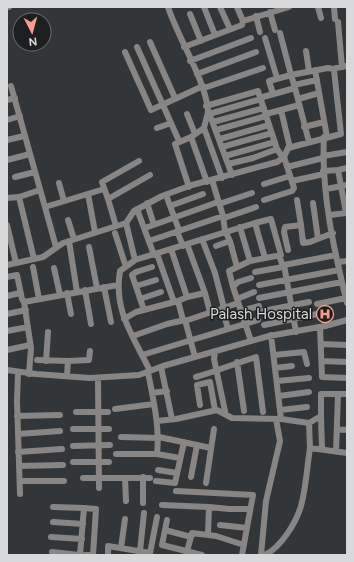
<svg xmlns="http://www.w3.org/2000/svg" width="354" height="562" font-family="Figtree,sans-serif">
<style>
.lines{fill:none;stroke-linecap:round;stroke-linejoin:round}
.minor{stroke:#888685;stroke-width:6}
.labels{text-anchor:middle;stroke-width:3;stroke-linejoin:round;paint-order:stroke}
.poi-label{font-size:15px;fill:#d7d9da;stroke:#1c1e1f;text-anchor:end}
</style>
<rect width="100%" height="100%" fill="#333639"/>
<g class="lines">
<path class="minor" d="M7,7H9
M168,7C178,38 205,79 208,110C208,115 205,122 204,128L191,137L175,144L189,187
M204,7L215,35
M220,7L230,29
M237,7L243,21
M318,7L321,18
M334,7L335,19
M270,12L275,30
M190,14L201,41
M256,16L260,32
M338,22L342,67
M265,38L277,78
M150,42L175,98
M137,47L171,123
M184,47L242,25L243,21L289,7
M306,51L309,71
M125,52L151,110L203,86
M190,61L251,38
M315,70L327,137
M197,74L256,52
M294,85L317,80
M11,86L45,207
M204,88L263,68
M295,88L309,142
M273,94L269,81L291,75L280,33
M263,97L295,88L291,75L328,68L334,69
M298,99L319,93
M7,100L15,98
M206,106L258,91L277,149L283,158
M208,110L232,175
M281,110L299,105
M187,114L195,134
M209,114L261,99
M266,114L281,110L290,148
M7,120L20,116
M213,122L264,108
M304,127L324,122
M157,128L171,123L179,141
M204,128L222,178
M216,130L266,116
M191,137L207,182
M324,137C321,193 334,250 347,303
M220,139L269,125
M7,140L24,136
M222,147L272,133
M225,156L275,142
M323,156L347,152
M7,160L30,154
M228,164L253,158L277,149
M287,167L323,158
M338,170L347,168
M323,171L338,170L346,213L330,215
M15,177L35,172
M292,181L324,174
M59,183L64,201
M264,184L290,176
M326,189L347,185
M88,194L95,232
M166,195L179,230
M7,198L19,197
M108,199L102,182L139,161
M264,200L292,191L294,188L284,157
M297,200L301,225
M147,203L154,225
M313,203L318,239
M219,204L252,193
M170,206L203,194
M137,209L154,255
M224,218L256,207
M68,220L74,239
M7,225L16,263
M116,226L108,199L150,175
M240,227L250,261
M145,228L218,202
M177,231L183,246
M115,233L126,267
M202,239L215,273L224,308
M69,241L77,292
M149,241L223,216L212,180
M230,241L237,267
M187,244L205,293L187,297
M216,246L230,241L225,231L223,216
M56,247L45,207L104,189
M89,247L97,288
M171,249L187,297L178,301
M288,250L284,232L285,227L301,225L303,243L310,242L333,233
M157,254L174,302
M34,259L19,197L40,190
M135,260L255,223
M338,262L347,261
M7,265L43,257L63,243L126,223
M33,267L39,299
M54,268L60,295
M255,272L283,267L279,255
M7,277L17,275L22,299L24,302
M259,285L339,270
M136,286L156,280
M104,287L111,322
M233,287L229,271L250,261L281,255L271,219L255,223L265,258
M85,290L91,324
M67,293L71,314
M205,293L210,312
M7,296L20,293
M259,298L342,282
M140,299L161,292
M237,299L254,292
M317,304L346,298
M222,308L228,329
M144,310L132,275L136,272L152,267
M241,311L259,306
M263,311L309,302
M7,314L26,310
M124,319L136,312L178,301L183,320
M185,321L238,303
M264,325L317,314
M320,327L322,377L347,378
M7,331L28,327
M296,332L284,265L336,255
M271,335L281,419
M133,336L167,324L185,320L195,357
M251,341L233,287L238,282L251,278
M322,344L347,345
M7,350L30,345
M215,352L214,359L225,411
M142,355L258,320
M274,355L304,352L307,364
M37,360L68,361
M46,361L48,332
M322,361L347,362
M237,362L244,411
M161,367L172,419
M275,368L292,366
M7,370L36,374L90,378L139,375L163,366L269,336L325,326L347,320
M150,371C134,337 113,311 120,271L135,260L126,223L134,211L162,196L192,185L277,162L284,157L288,148L341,134L334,70L336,68L347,66
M148,372C153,399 160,426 157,454
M18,373L17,401L20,494
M29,374L31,348L24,302L118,285
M67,376L68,361L89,360L90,351
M196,377C217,371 236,363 256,357L263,412
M98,378L99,488
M277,381L309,378
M152,393L167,391
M279,396L309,392
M200,405L197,385L210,382L215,410
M115,409L154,404
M280,410L307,407
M76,412H108
M17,416L60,415
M321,416L322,449
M157,421L176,419L217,410L232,418L281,419L309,423L310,448L347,453
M309,423L321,416V394H347
M73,429H109
M337,429L347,430
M18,434L60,431
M121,437L159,438
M159,437L211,448
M73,446L110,445
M18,452L62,449
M336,452L338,394
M116,454H157L180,458
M73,462H109
M19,466L63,465
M158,470L177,473
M143,477V503
M191,477L197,445
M83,478H150
M125,478L126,501
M20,481H64
M156,481L175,483L184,442
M206,483L214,429
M176,491L253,495L242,555
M162,505L209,507
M53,507L84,508L80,555
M84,508L96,509L93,555H85
M167,520L162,545L202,555
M53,522L83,524
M220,525L247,528
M165,530L191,537
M208,534L209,507L229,509H250
M51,537L82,539
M121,548L125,519
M140,551L144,513
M52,552L79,555
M108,555V546L150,553L157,517
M186,555L192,533L216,536L244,545
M261,555L266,501L280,441L276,419
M265,555C281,547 296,523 301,506C306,488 307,467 310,448"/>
</g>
<defs>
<g id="hospital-ring" transform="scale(0.9)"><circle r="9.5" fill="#1c1e1f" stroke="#f59d8e" stroke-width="1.5"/><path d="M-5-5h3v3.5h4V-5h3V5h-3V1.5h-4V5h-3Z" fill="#f59d8e"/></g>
</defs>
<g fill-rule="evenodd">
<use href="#hospital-ring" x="325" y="314"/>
</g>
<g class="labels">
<g class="poi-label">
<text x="312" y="319">Palash Hospital</text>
</g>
</g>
<rect width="354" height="562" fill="none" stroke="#d7d9da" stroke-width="16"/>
<g transform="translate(32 32) rotate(174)"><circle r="19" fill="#1c1e1f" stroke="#67696a"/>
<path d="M0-3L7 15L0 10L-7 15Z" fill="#f59d8e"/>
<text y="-6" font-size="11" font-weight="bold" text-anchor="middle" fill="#d7d9da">N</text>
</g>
</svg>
